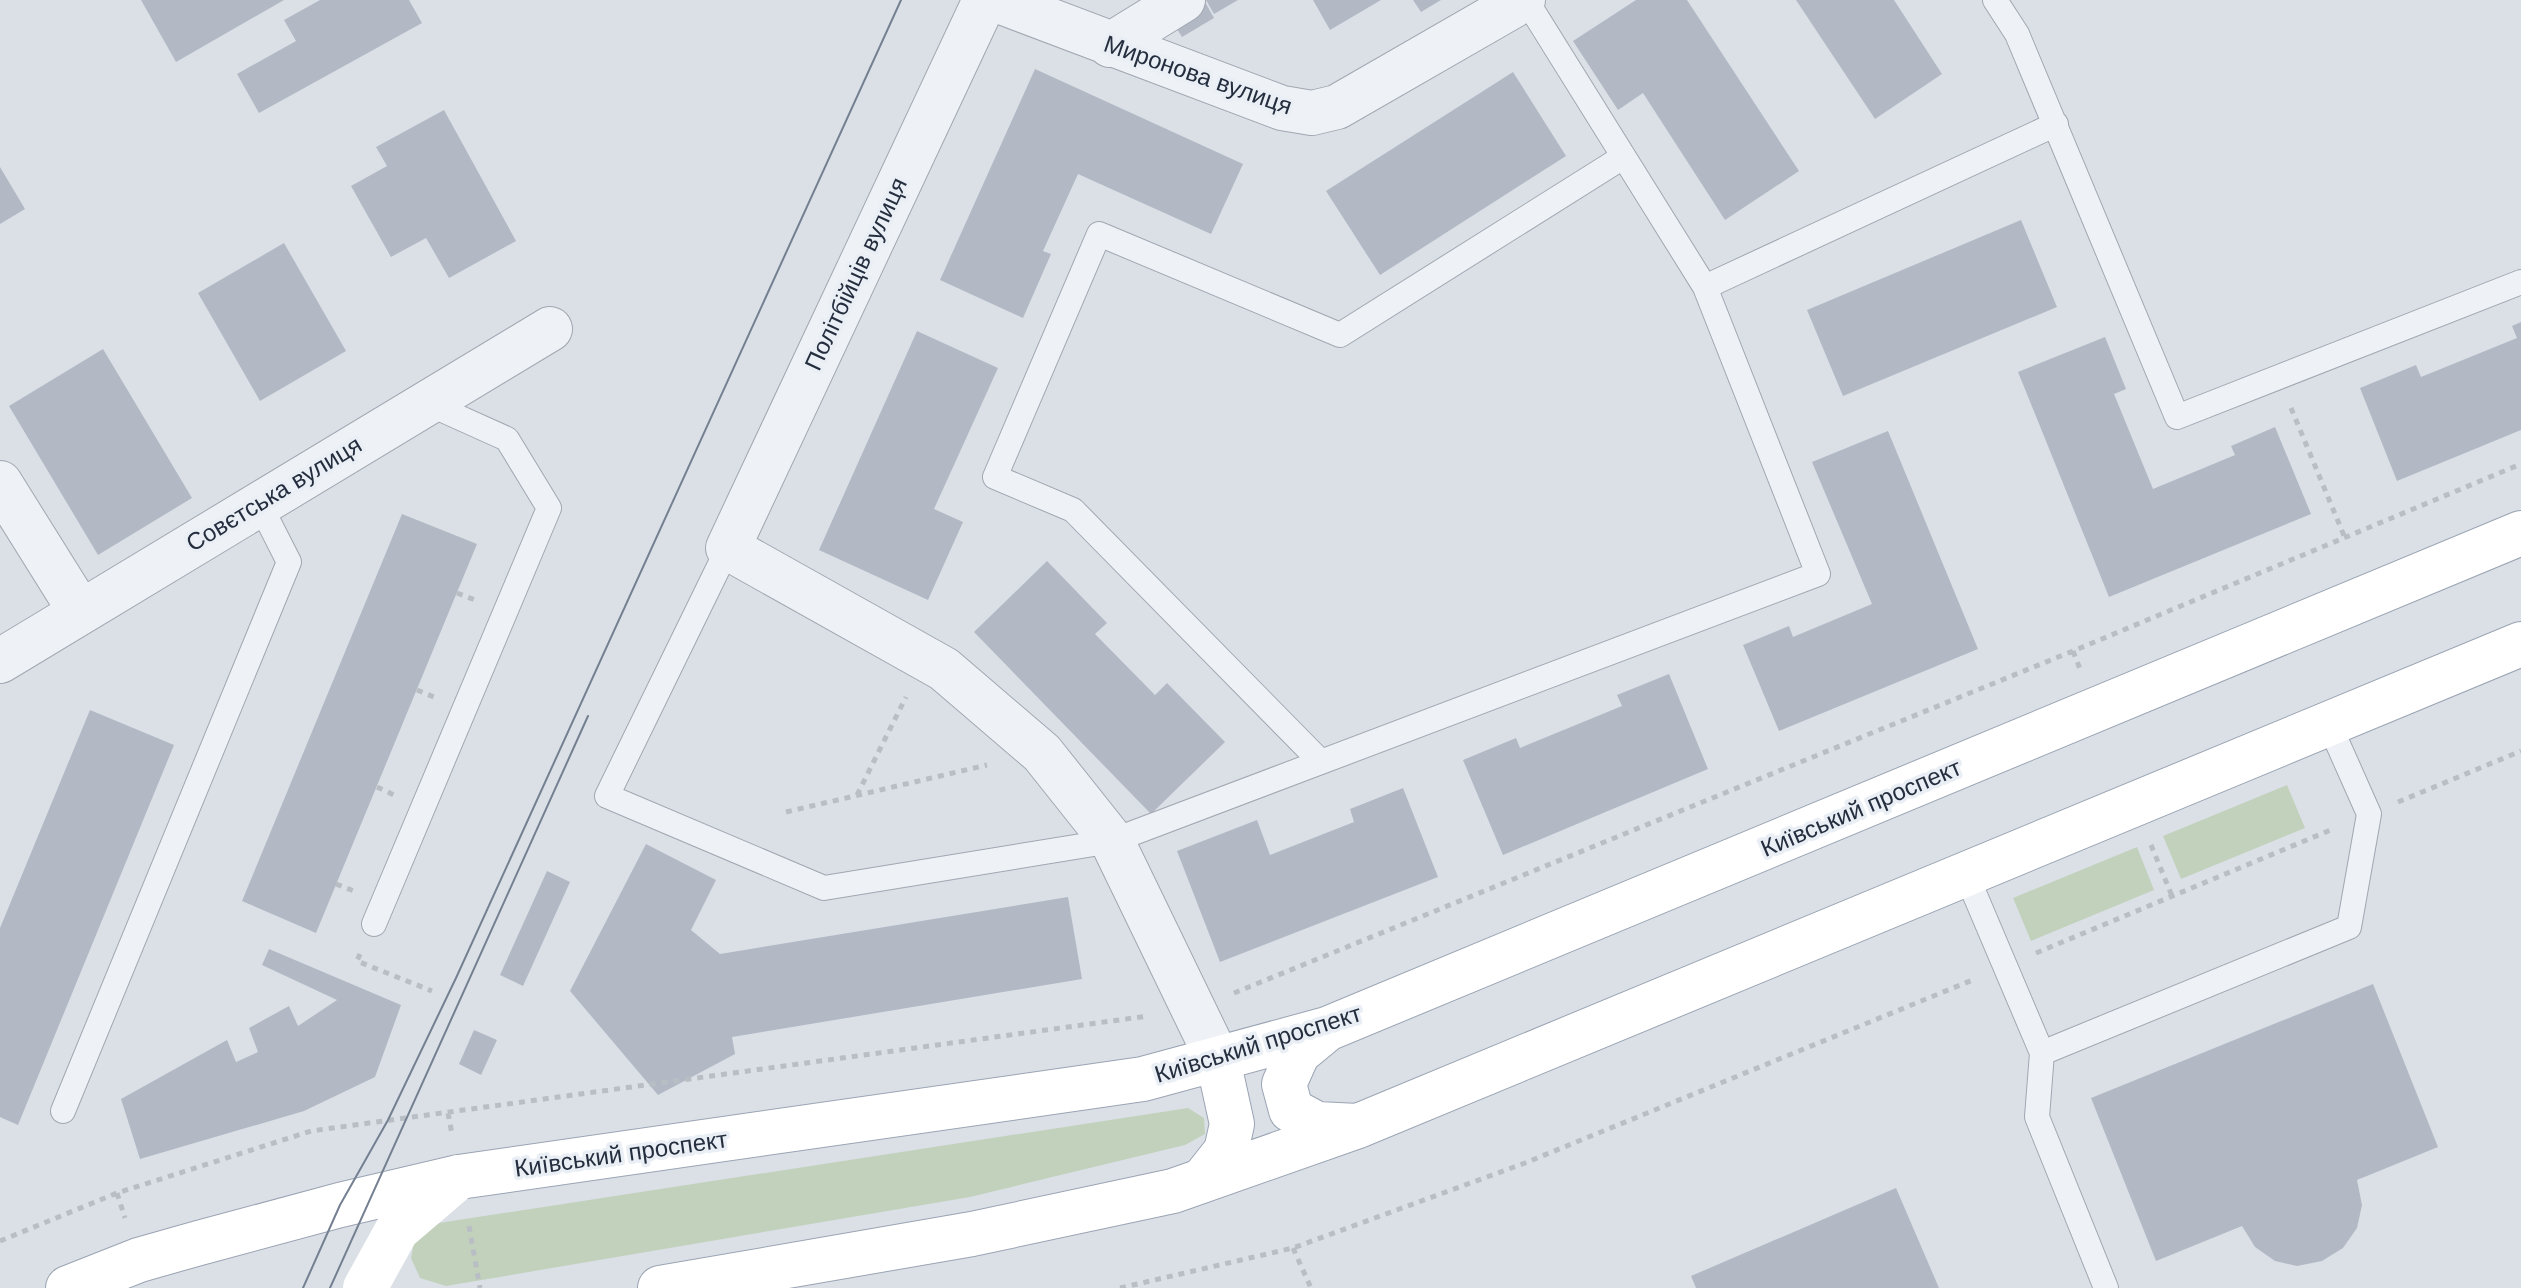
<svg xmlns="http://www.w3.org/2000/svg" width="2521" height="1288" font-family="Helvetica,sans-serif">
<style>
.green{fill:#c2d1bc}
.building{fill:#b2b9c4}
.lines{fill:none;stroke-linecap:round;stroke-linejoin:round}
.service-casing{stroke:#a0a7b1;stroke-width:26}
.minor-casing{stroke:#a0a7b1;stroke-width:46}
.primary-casing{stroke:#9aa4b3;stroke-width:46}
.path{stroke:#b9bec5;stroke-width:5;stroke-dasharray:6 6;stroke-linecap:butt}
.service{stroke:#eef1f5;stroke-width:24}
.minor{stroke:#eef1f5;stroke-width:44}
.secondary{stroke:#fff;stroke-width:44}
.primary{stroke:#fff;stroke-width:44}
.tram{stroke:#748091;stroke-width:2}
.labels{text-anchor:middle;stroke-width:7;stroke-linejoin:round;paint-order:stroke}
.street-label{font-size:24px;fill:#242e3e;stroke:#eaeff5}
</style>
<rect width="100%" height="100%" fill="#dbe0e7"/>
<path class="green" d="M2287,785L2305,828L2181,879L2163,836Z
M2137,847L2154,890L2031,941L2013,898Z
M1188,1108L1204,1118L1205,1134L1185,1145L970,1197L446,1286L420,1278L411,1258L415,1237L439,1223Z"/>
<path class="building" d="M141,0H284L176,62Z
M320,0H409L422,23L259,113L237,74L296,41L284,20Z
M1204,0L1214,18L1182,37L1169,16Z
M1206,0H1238L1214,14Z
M1313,0H1381L1330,30Z
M1413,0H1441L1421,12Z
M1636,0H1687L1799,171L1725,220L1643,93L1618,110L1573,41Z
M1796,0H1894L1942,74L1875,119Z
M1035,69L1243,164L1211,234L1078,174L1043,251L1051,254L1023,318L940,280Z
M1513,72L1566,156L1380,275L1326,191Z
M444,110L516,241L449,278L426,238L391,257L351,186L387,166L376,147Z
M0,167L25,209L0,224Z
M2021,220L2057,307L1843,396L1807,310Z
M284,243L346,351L260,401L198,293Z
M2521,322V430L2397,481L2360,388L2416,365L2421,377L2517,338L2512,326Z
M917,331L998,368L934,509L963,522L928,600L819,550Z
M2105,337L2126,389L2114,394L2153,489L2235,455L2231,446L2275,427L2311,514L2109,597L2018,372Z
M103,349L192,498L98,555L9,406Z
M1888,431L1978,649L1779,731L1743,645L1789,626L1793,637L1872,604L1812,462Z
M402,514L477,544L316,933L242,901Z
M1047,561L1107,623L1095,634L1155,695L1167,683L1225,742L1151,814L974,632Z
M1669,674L1708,769L1503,855L1463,760L1516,738L1520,748L1622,706L1617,695Z
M90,710L174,745L18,1125L0,1117V928Z
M1403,788L1438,877L1220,962L1177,851L1257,820L1270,855L1354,822L1350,809Z
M646,844L716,880L691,930L720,954L1068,897L1082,979L732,1037L735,1054L658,1095L570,991Z
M547,871L570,882L523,986L500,975Z
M269,949L401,1005L375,1077L304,1111L140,1159L121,1099L227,1040L236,1062L258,1052L249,1028L289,1006L298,1026L337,1000L262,965Z
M2373,984L2438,1147L2357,1180L2362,1205L2357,1228L2343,1248L2322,1261L2297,1266L2275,1261L2255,1247L2242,1226L2156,1261L2091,1098Z
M474,1030L497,1040L481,1075L459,1064Z
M1896,1188L1939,1288H1696L1691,1276Z"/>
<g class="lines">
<g class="service-casing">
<path id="service" d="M1995,0L2017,34L2177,417L2521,282
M1705,287L2056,124
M728,548L607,796L824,888L1112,841L1818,574L1705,287L1526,0
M1321,762L1073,510L995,477L1099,234L1340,335L1623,157
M1966,874L2042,1053L2037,1117L2106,1288
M374,924L549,508L507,439L427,403
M2042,1053L2349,927L2369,814L2329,724
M63,1111L289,562L259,503"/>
</g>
<g class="minor-casing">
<path id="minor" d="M985,0L728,548L944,669L1042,753L1112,841L1218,1060
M996,0L1282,108L1312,113L1337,107L1523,0
M1110,45L1183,0
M0,483L80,611
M0,661L550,329"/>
</g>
<g class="primary-casing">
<path id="primary" d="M1327,1029L1298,1053L1284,1084L1291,1110L1317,1124L1358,1126
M1203,1180L1226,1151L1232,1124L1218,1060
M68,1288L139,1260L199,1243L340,1205L459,1177L1143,1079L1327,1029L2521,533
M660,1288L972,1234L1173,1191L1358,1126L2521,644"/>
</g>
<path class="path" d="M2291,408L2345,538
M457,593L475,600
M2073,651L2080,669
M417,690L434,697
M377,787L394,795
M857,795L906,697
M2398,802L2521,751
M786,812L987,765
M2151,845L2172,896
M336,884L354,891
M2036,953L2333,829
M360,954L357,961L432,991
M1234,993L2073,651L2521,464
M448,1113L452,1134
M117,1193L125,1218
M469,1226L480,1288
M0,1241L117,1193L311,1131L1148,1016
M1293,1248L1311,1288
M1120,1288L1293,1248L1525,1163L1975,979"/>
<use href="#service" class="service"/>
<use href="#minor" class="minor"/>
<path class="secondary" d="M365,1288L397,1230L459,1177"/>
<use href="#primary" class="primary"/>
<path class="tram" d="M303,1288L340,1205L388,1120L456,978L901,0
M330,1288L588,716"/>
</g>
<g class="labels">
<g class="street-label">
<text transform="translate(1198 75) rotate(19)" y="8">Миронова вулиця</text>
<text transform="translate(856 274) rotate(-65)" y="8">Політбійців вулиця</text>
<text transform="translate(274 494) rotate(-31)" y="8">Совєтська вулиця</text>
<text transform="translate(1861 808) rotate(-23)" y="8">Київський проспект</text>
<text transform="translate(1258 1044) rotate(-17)" y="8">Київський проспект</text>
<text transform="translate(621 1154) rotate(-8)" y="8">Київський проспект</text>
</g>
</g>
</svg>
